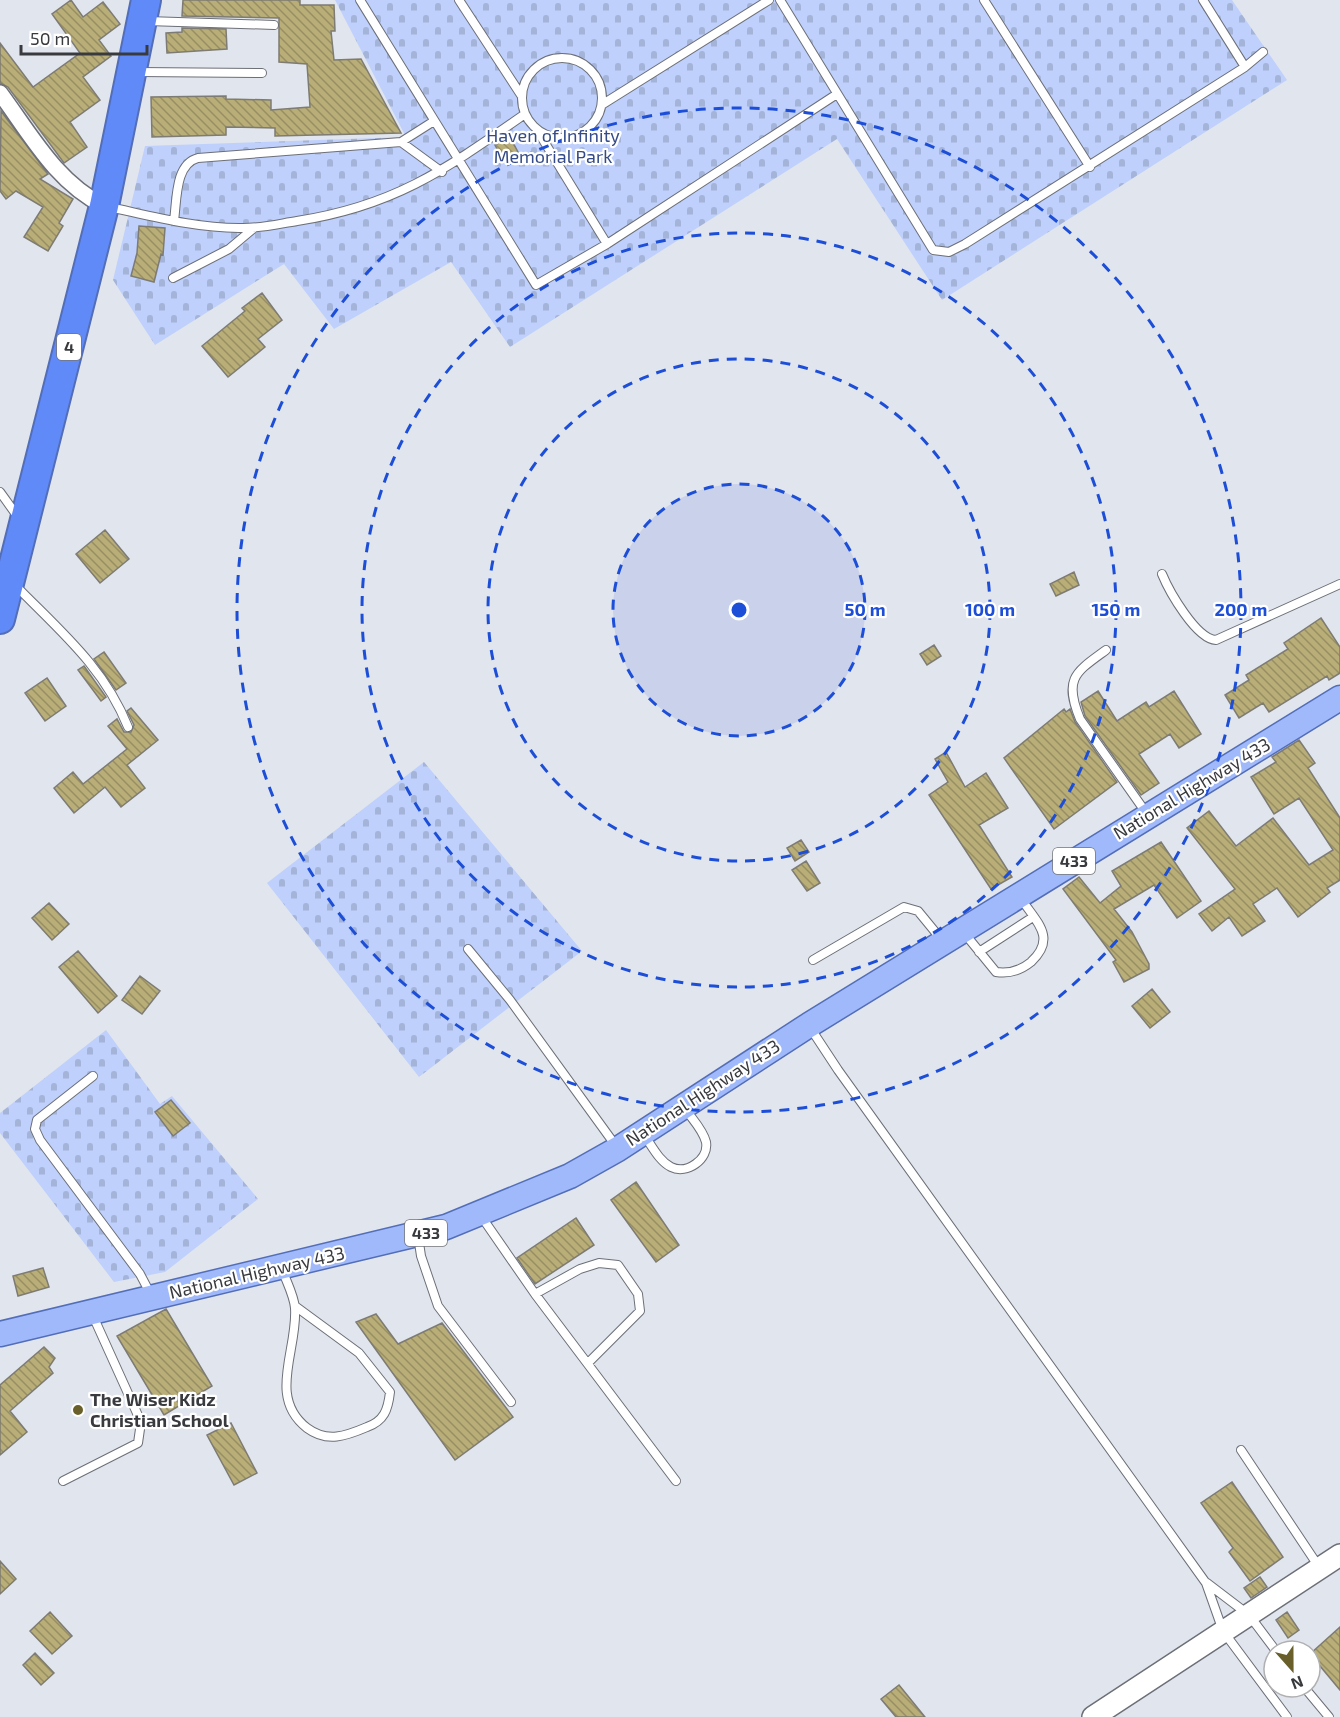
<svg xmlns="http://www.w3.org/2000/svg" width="1340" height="1717" font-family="'Exo 2',sans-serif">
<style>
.cemetery{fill:url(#cemetery-stones)}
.building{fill:url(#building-back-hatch);stroke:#7d7b73;stroke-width:1.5}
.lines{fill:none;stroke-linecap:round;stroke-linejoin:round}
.lane-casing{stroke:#6c6f77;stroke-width:10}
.street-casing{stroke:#6c6f77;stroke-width:18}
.secondary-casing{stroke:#6c6f77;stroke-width:24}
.primary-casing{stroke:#536eb8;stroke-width:27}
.highway-casing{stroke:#536eb8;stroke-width:32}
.lane{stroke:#fff;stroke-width:8}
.street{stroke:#fff;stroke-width:15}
.secondary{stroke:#fff;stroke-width:21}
.primary{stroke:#a0b9fb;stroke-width:24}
.highway{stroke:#618af9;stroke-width:28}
.ring{fill:none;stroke:#1d4ed8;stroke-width:3;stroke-dasharray:10 8}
.poi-dot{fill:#695f2b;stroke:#fff;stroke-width:2}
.labels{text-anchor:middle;stroke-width:4.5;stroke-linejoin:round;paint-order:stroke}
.shield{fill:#fff;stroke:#747578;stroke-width:1.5}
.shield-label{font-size:16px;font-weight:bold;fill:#393a3e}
.park-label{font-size:18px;fill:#344b87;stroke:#fff}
.street-label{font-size:18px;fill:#393a3e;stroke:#fff}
.poi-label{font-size:18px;font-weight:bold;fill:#393a3e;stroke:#fff;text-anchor:start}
.centre{fill:#1d4ed8;stroke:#fff;stroke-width:3}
.ring-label{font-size:18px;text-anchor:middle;font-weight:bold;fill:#1d4ed8;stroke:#fff;stroke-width:4.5;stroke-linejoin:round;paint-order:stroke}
</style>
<defs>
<pattern id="cemetery-stones" width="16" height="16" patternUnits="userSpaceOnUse" patternTransform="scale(1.5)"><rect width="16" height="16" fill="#bed0fb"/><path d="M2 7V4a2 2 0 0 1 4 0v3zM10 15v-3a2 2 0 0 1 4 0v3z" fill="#a4b3d8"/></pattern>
<pattern id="building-back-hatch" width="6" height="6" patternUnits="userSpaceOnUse" patternTransform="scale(1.5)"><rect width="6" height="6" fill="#b9ae77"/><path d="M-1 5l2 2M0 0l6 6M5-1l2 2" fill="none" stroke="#978f63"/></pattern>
</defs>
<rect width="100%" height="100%" fill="#e1e5ed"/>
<path class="cemetery" d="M335,0H1232L1287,80L942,300L837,139L510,347L451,262L334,329L284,264L155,345L113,280L145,146L406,137Z
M424,762L582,951L419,1077L267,883Z
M106,1030L160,1104L172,1096L258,1199L165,1272L114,1282L0,1133V1113Z"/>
<path class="building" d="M71,0L83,17L103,2L120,24L99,40L111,56L83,77L100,100L70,122L87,147L64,163L8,87L0,83V43L33,87L80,53L52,14Z
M183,0H300V5H334L335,31H331L334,60L361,59L401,133L275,136V128L226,127V135L152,137L151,97L226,96V99L271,100V110L310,107L307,64L279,62V18L182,16Z
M182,28L226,29L227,49L167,53L166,33L182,32Z
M1,111L48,174L40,179L73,199L59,223L63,226L48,251L24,237L43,207L16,191L6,199L0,191Z
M510,137L519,154L504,162L495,145Z
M139,226L165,228L163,255L161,254L154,282L131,276L137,253Z
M262,293L282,320L258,339L265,347L228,377L202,346L245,311L242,308Z
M105,530L129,559L100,583L76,554Z
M1074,572L1079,585L1056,596L1050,584Z
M1321,618L1340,647V673L1329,680L1327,676L1269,712L1263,703L1239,718L1225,695L1249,680L1246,675L1288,649L1284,643Z
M934,645L941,656L927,665L920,654Z
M104,652L126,683L116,690L94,659Z
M84,666L106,697L101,701L78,670Z
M47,678L66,706L45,721L25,693Z
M1098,691L1117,721L1146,702L1149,707L1174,691L1201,734L1179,748L1170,734L1139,754L1159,783L1141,795L1085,716L1081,702Z
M131,708L158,740L127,765L145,788L121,807L105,787L74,813L54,788L73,772L83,784L127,749L108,726L117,719L124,732H131L134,725L127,711Z
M1064,709L1066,712L1070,709L1075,722L1117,782L1054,829L1004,758Z
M1299,740L1315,763L1308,768L1340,818V880L1327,888L1330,892L1298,917L1277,888L1253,904L1265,921L1242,936L1229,917L1212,931L1199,914L1235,889L1187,828L1209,811L1236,846L1273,818L1309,865L1333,850L1299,798L1274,814L1251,777L1276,762L1272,757Z
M946,752L965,787L986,773L1008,808L979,825L1012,877L991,889L929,795L948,782L935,759Z
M801,840L809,852L795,861L787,848Z
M1161,842L1201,901L1177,918L1154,885L1114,909L1132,932L1149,964V969L1124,982L1113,962L1116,960L1063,889L1079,877L1100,903L1121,886L1112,871Z
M806,861L820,883L807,891L792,870Z
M49,903L69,924L52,940L32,918Z
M78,951L117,996L98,1013L59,967Z
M140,976L160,991L142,1014L122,1000Z
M1152,989L1170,1012L1150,1028L1132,1006Z
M171,1100L190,1123L173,1136L155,1112Z
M636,1182L679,1245L656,1262L611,1200Z
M576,1218L594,1245L535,1284L517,1258Z
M43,1268L49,1287L18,1296L13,1276Z
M166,1309L212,1386L164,1415L117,1336Z
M376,1314L398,1344L442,1323L513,1417L455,1460L356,1322Z
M44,1347L55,1358L49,1367L53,1373L10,1411L27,1432L0,1455V1385Z
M231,1423L257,1473L234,1485L207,1435Z
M1232,1482L1283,1557L1250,1581L1229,1552L1233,1548L1201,1503Z
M0,1561L16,1579L0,1594Z
M1260,1577L1267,1587L1251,1598L1244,1588Z
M50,1612L72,1636L52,1654L30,1631Z
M1287,1612L1299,1630L1288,1638L1276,1620Z
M1340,1627V1690L1310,1654Z
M35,1653L54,1673L41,1685L23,1665Z
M899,1685L925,1717H896L881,1699Z"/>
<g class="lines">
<g class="lane-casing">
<path id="lane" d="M360,0L536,285L607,244L837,94
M459,0L521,95
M780,0L933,250L949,252L965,244L1245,67L1263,52
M984,0L1090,167
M1203,0L1245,67
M147,21L274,25
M522 98a40 40 0 1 1 80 0a40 40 0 1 1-80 0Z
M138,72L262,73
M603,104L769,0
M537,130L607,244
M401,142L434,121
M109,207C151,216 195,228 239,228C258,229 278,224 297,221C395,206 446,169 525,114
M174,221C177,199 175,164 198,158L401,142L442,172
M173,278L229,249L254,228
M0,492L18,517
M1162,574C1169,591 1196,639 1216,640L1340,584
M16,586C60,631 104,667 128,727
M1106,650C1076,672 1063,678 1080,719L1147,814
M965,934L996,972C1009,974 1020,971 1031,962C1058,937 1035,921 1020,897
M468,949L510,1000L616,1146
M979,952L1033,917
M813,960L904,907L918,911L941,939
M811,1029L838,1070L1206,1583L1223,1631L1287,1717
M93,1076L37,1120L35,1129L40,1140L140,1274L150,1293
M644,1135C652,1146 659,1161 671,1167C687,1175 709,1159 706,1142C703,1130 693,1120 686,1110
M481,1216L535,1294L676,1481
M418,1236L421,1256L438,1306L511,1402
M282,1269C286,1281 294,1295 295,1308C298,1350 267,1397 307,1428C327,1443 346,1436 367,1427C384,1421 388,1410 390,1392L359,1353L295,1306
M535,1294L580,1269L599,1263L618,1265L638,1294L640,1311L588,1363
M1241,1450L1319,1567
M63,1481L138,1443L141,1422L93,1316
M1207,1583L1249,1615L1276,1651
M1304,1687L1329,1717"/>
</g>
<g class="street-casing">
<path id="street" d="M0,93C31,135 56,182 104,206"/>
</g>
<g class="secondary-casing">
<path id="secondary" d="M1093,1717L1340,1555"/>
</g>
<g class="primary-casing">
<path id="primary" d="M0,1334L446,1227L570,1176L618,1149L809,1025L1340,698"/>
</g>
<g class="highway-casing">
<path id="highway" d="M0,619L104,206L146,0"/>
</g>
<use href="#lane" class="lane"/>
<use href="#street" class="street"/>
<use href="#secondary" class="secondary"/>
<use href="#primary" class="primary"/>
<use href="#highway" class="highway"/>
</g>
<circle cx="739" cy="610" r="126" fill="#1d4ed8" fill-opacity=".12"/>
<g class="ring">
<circle cx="739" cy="610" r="126"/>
<circle cx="739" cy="610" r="251"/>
<circle cx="739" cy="610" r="377"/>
<circle cx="739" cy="610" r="502"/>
</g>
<circle class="poi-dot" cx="78" cy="1410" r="6"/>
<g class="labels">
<g class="shield">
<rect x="57" y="334" width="24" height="26" rx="4.5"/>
<rect x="1053" y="848" width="42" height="26" rx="4.5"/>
<rect x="405" y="1220" width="42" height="26" rx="4.5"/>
</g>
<g class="shield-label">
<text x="69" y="353">4</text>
<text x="1074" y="867">433</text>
<text x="426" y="1239">433</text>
</g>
<g class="park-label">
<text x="553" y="142">Haven of Infinity<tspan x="553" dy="21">Memorial Park</tspan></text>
</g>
<g class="street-label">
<text transform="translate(1192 789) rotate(-31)" y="6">National Highway 433</text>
<text transform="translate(703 1093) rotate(-33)" y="6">National Highway 433</text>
<text transform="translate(257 1273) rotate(-13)" y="6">National Highway 433</text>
</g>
<g class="poi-label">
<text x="90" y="1406">The Wiser Kidz<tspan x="90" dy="21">Christian School</tspan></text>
</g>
</g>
<circle cx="739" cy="610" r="9" class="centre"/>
<g class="ring-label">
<text x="865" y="616">50 m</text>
<text x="990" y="616">100 m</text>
<text x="1116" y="616">150 m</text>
<text x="1241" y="616">200 m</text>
</g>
<g transform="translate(1292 1669) rotate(159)"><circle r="28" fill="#ffffff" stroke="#b0b0b2" stroke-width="1.5"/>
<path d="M0-4.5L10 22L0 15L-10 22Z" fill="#695f2b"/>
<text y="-9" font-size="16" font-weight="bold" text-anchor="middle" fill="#393a3e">N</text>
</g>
<path d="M21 45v9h126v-9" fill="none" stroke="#393a3e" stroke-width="3"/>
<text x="30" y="45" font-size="18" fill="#393a3e" stroke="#ffffff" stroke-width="4.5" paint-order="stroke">50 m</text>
</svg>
